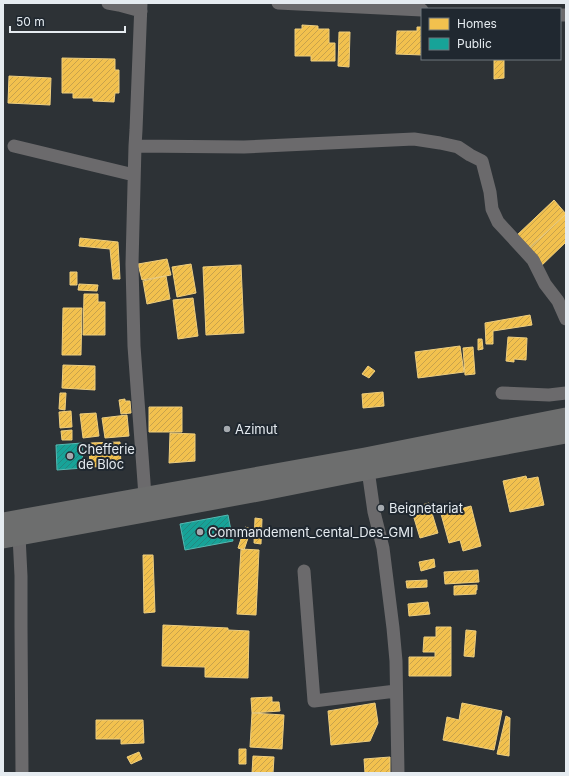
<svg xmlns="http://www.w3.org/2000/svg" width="569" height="776" font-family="Inter,sans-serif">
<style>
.homes{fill:url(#homes-hatch);stroke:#eece7f}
.public{fill:url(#public-hatch);stroke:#55b9b2}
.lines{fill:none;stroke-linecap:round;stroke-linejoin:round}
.street{stroke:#6b6a6c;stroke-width:13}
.secondary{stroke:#6d6e6e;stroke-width:19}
.poi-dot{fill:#a5aaaf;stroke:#202830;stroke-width:1.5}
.labels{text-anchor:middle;stroke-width:4;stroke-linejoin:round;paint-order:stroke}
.poi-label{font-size:13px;fill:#e5ebf0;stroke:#202830;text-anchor:start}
</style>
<defs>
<pattern id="homes-hatch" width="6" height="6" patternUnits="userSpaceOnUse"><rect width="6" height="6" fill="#f2c14e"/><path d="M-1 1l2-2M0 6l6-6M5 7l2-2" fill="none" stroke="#c7a24c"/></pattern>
<pattern id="public-hatch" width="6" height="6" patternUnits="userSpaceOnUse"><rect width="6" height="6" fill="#17a398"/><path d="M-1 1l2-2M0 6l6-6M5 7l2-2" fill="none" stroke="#258780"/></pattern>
</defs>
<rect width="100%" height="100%" fill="#2d3236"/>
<path class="homes" d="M302,25L318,26V29H329V43H335V61H311V56H295V29H302Z
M417,27H422V55L396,54L397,31H417Z
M339,32H350L349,67L338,66Z
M62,58L115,59V70H119V93H115L114,102L93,101V98H73V93H62Z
M494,60H504V78L494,79Z
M9,76L51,78L50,105L8,103Z
M554,200L566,214L528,249L516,236Z
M566,214V242L539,268L526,252Z
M80,238L118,242L120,279H113L110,249L79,246Z
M167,259L171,275L142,280L138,264Z
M191,264L196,293L177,297L172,267Z
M241,265L244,333L206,335L203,267Z
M70,272H77V285H70Z
M166,276L170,299L147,304L143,281Z
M79,284L98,285L97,291L78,290Z
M84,294H98V302H105V335H83Z
M193,298L198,336L178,339L173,300Z
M63,308H82L81,355H62Z
M530,315L532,325L493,331V344H486L485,323Z
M508,337L527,338L526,360L514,359V362L506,361Z
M478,339H482L483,349L478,350Z
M460,346L464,372L418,378L415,352Z
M473,347L475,374L465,375L463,348Z
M63,365L95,366V390L62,388Z
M368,366L375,371L369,378L362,374Z
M383,392L384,406L363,408L362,394Z
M60,393H66L65,410L59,409Z
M125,399V401H130L131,413L121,414L119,400Z
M149,407H182V432H149Z
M71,411L72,427L60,428L59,412Z
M96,413L99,436L83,438L80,414Z
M127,415L129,436L105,438L102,418Z
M72,430V440H62L61,431Z
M170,433L195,434V461L169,463Z
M120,442L121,466L90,467L89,443Z
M526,476L527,479L538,477L544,505L510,512L503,481Z
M429,503L438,533L420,538L411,508Z
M471,506L481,546L463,551L460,540L449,543L441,514Z
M255,518L262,519L261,544L254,543Z
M245,527L251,529L244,550L238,548Z
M241,549L259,550L256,615L237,614Z
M143,555H153L155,612L144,613Z
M434,559L435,567L421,571L419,562Z
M478,570L479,582L445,584L444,572Z
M427,580V587L407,588L406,581Z
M477,585V590H476V594L454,595V586Z
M428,602L430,614L409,616L408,604Z
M163,625L228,628V630L249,631L248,678L205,677V667L162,666Z
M436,627H451V676H409V657H435V652H423L424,637H436Z
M466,630L476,631L474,657L464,656Z
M272,697V702H279L280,711L252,713L251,698Z
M375,703L378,723L370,741L331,745L328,711Z
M462,703L502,711L494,750L443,740L447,717L459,720Z
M252,713L284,715L282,749L250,747Z
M506,716L510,718L509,756L497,754Z
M96,720H143L144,743L121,744V739H96Z
M239,749H246V764H239Z
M139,752L142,759L131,764L127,757Z
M253,756L274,757L273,773H252Z
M390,757V773H365L364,759Z"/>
<path class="public" d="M82,443L83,468L57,470L56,445Z
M228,515L233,541L185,550L180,524Z"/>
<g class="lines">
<path class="street" d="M108,3L119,5L141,11
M141,3L136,130L135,146L132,264L134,346L145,496
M278,3L422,10
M560,15H566
M14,146L134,175
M135,146L244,147L414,139L440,143L458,147L470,155L482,161L490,192L492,209L498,222L533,260L545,284L558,301L566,319
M502,393L549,395L566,393
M368,470L374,512L383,548L393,628L396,661L398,773
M19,536L21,576V626L22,773
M304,571L314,701L396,691"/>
<path class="secondary" d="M3,522L365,457L566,417
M3,539L269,490L354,473L566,434"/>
</g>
<g class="poi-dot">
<circle cx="227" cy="429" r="4"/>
<circle cx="70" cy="456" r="4"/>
<circle cx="381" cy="508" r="4"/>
<circle cx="200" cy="532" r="4"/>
</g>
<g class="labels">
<g class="poi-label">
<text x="235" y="434">Azimut</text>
<text x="78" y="454">Chefferie<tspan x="78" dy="15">de Bloc</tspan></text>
<text x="389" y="513">Beignetariat</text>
<text x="208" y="537">Commandement_cental_Des_GMI</text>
</g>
</g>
<rect width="569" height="776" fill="none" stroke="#e5ebf0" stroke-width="8"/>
<rect x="421" y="8" width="140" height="52" fill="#202830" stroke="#6f767d"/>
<rect x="429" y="18" width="20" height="12" fill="#f2c14e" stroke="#6f767d"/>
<text x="457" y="28" font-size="12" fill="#e5ebf0">Homes</text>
<rect x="429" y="38" width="20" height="12" fill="#17a398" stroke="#6f767d"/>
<text x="457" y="48" font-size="12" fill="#e5ebf0">Public</text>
<path d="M10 26v6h115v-6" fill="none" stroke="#e5ebf0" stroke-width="2"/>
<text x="16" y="26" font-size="12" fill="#e5ebf0" stroke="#202830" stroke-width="3" paint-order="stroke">50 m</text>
</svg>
